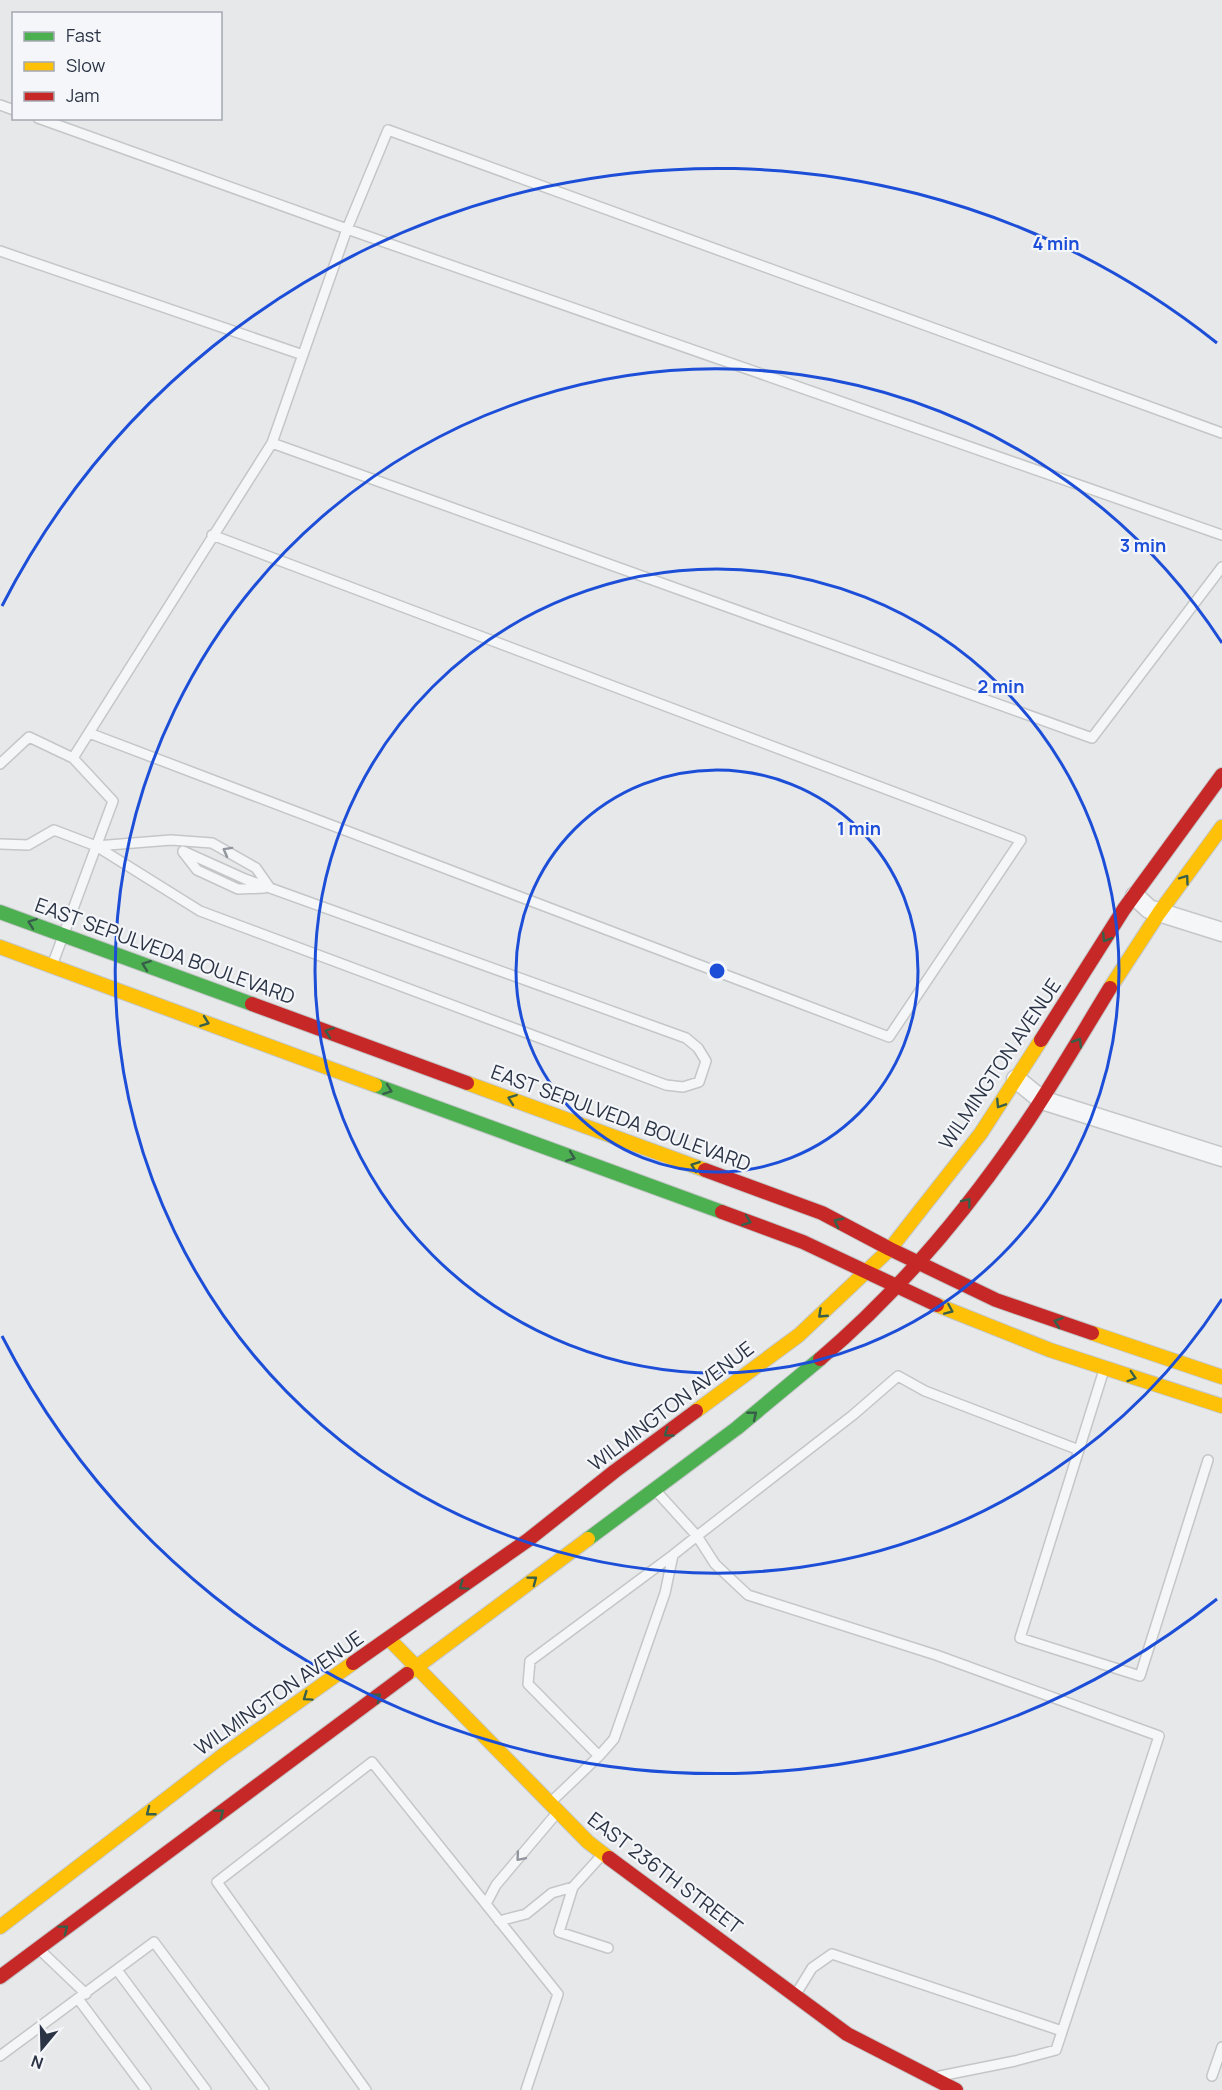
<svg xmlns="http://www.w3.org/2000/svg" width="1222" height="2090" font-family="Manrope,sans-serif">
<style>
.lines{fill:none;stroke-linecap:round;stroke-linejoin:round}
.lane-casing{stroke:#c4c6c8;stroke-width:12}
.street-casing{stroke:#c4c6c8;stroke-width:21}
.fast-casing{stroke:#c4c6c8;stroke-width:16}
.slow-casing{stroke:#c4c6c8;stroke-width:16}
.jam-casing{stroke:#c4c6c8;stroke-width:16}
.lane{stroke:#f5f6f7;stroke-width:9}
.street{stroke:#f5f6f7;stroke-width:18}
.fast{stroke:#4caf50;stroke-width:14}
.slow{stroke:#ffc107;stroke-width:14}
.jam{stroke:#c62828;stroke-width:14}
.oneway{stroke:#90959e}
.oneway2{stroke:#375f49}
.ring{fill:none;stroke:#1d4ed8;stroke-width:3}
.labels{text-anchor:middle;stroke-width:4.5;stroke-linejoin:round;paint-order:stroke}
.street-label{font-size:20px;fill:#2b3445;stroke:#f4f6f9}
.centre{fill:#1d4ed8;stroke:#f4f6f9;stroke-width:3}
.ring-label{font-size:18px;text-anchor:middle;font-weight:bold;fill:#1d4ed8;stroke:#f4f6f9;stroke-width:4.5;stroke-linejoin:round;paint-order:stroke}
</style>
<rect width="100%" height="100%" fill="#e6e8ea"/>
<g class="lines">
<g class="lane-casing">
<path id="lane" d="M0,105L14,110
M38,118L347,229L272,443
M0,251L303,355
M1222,433L388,130L347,229L1222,535
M89,733L889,1037L1021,840L212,535
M0,764L29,737L73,758
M0,844L28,845L54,830L96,846L200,911L666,1085L683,1087L699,1082L706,1061L698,1048L686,1038L245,879L183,851
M96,846L171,840L212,843L256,868L270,888
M183,852L197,870L238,889L264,888
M53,963L113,801L73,758L272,443L1092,738L1222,567
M1103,1373L1020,1638L1140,1676L1208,1460
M657,1492L697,1536L853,1415L898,1376L925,1391L1079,1450
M673,1555L530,1661L528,1684L599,1756L614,1739L665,1593L673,1555L697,1536L715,1564L748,1595L936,1655L1159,1736L1056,2050L1015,2061L940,2076
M551,1802L599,1756
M602,1855L573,1887L559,1932L608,1948
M486,1904L496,1885L556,1814
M499,1921L526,1914L552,1893L573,1887
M40,1950L86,1994
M117,1970L206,2090
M796,1994L812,1968L832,1954L1062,2031
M79,2000L146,2090
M0,2056L154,1942L264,2090
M1212,2076L1222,2047
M366,2090L217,1882L372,1762L558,1994L526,2090"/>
</g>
<g class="street-casing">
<path id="street" d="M1135,896L1149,909L1222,932
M1016,1079L1042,1100L1222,1157"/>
</g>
<g class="fast-casing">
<path id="fast" d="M0,912L252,1004
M375,1085L722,1212
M588,1539L737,1428L820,1359"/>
</g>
<g class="slow-casing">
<path id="slow" d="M0,947L375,1085
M1110,988L1159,913L1222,827
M467,1083L705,1170
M937,1305L1050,1350L1222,1406
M1092,1333L1222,1377
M696,1411L799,1335L890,1249L981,1133L1041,1040
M389,1639L588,1842L609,1858
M407,1674L588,1539
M0,1927L222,1756L353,1663"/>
</g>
<g class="jam-casing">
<path id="jam" d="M252,1004L467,1083
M1041,1040L1124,909L1222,775
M705,1170L822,1213L890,1249L996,1300L1092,1333
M722,1212L803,1242L937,1305
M820,1359C901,1290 970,1207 1029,1119C1057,1077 1083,1032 1110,988
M353,1663L528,1540L615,1471L696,1411
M609,1858L847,2034L956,2090
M0,1977L407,1674"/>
</g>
<use href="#lane" class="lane"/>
<use href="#street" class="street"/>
<use href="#fast" class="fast"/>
<use href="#slow" class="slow"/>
<use href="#jam" class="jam"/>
</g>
<defs><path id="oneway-chevron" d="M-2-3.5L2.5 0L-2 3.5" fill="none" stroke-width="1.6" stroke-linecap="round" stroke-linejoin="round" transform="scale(1.5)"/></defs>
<g class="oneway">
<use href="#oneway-chevron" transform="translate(227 851) rotate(-151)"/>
<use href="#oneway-chevron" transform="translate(520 1857) rotate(130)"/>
</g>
<g class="oneway2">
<use href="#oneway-chevron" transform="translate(1185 879) rotate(-54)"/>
<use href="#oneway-chevron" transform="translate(32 923) rotate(-160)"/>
<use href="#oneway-chevron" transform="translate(1106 938) rotate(122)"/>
<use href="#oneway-chevron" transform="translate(146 965) rotate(-160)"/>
<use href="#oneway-chevron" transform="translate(205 1022) rotate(20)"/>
<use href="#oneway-chevron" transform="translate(329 1032) rotate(-160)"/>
<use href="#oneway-chevron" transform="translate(1078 1042) rotate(-58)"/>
<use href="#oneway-chevron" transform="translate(388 1090) rotate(20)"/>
<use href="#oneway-chevron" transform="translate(512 1099) rotate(-160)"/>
<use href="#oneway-chevron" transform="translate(1000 1104) rotate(123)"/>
<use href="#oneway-chevron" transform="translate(571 1157) rotate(20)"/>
<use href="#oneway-chevron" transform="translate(695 1166) rotate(-160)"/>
<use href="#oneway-chevron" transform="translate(967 1202) rotate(-52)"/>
<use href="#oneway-chevron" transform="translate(747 1221) rotate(20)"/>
<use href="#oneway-chevron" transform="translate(838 1222) rotate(-152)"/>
<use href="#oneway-chevron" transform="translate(949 1310) rotate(23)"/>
<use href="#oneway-chevron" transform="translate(822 1314) rotate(137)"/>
<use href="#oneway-chevron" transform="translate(1058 1322) rotate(-161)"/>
<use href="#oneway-chevron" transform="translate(1132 1377) rotate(18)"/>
<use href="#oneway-chevron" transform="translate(753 1415) rotate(-39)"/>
<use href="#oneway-chevron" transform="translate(668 1433) rotate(144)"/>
<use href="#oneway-chevron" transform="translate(533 1580) rotate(-37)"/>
<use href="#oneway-chevron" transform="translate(463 1586) rotate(145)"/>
<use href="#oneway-chevron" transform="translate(307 1697) rotate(145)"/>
<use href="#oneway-chevron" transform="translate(377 1697) rotate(-37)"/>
<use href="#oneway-chevron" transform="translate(150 1812) rotate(142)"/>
<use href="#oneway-chevron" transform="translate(220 1813) rotate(-37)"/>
<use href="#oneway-chevron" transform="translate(64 1929) rotate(-37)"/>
</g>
<g class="ring">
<circle cx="717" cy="971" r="201"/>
<circle cx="717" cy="971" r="402"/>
<path d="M1222 1299A602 602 0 1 1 1222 643"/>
<path d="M1217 1599A803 803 0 0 1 2 1336M2 606A803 803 0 0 1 1217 343"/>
</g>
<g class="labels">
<g class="street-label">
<text transform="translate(165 951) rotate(20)" y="7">EAST SEPULVEDA BOULEVARD</text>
<text transform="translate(1000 1064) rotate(-56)" y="7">WILMINGTON AVENUE</text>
<text transform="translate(621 1118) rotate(20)" y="7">EAST SEPULVEDA BOULEVARD</text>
<text transform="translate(671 1406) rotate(-37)" y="7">WILMINGTON AVENUE</text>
<text transform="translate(279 1693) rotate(-35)" y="7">WILMINGTON AVENUE</text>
<text transform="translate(665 1873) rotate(37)" y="7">EAST 236TH STREET</text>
</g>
</g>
<circle cx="717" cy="971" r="9" class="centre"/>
<g class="ring-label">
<text x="1056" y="250">4 min</text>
<text x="1143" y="552">3 min</text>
<text x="1001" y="693">2 min</text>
<text x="859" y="835">1 min</text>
</g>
<rect x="12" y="12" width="210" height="108" fill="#f4f6f9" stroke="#a4a8b1" stroke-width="1.5"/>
<rect x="24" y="32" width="30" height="9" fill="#4caf50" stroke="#a4a8b1" stroke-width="1.5"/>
<text x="66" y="42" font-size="18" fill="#2b3445">Fast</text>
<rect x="24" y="62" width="30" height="9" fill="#ffc107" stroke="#a4a8b1" stroke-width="1.5"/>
<text x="66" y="72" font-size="18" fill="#2b3445">Slow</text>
<rect x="24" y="92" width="30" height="9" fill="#c62828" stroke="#a4a8b1" stroke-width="1.5"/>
<text x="66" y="102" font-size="18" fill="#2b3445">Jam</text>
<g transform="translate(42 2048) rotate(199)" stroke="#f4f6f9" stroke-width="4.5" paint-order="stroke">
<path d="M0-4.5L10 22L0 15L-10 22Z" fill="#2b3445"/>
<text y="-9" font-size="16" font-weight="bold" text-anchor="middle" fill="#2b3445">N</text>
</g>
</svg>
